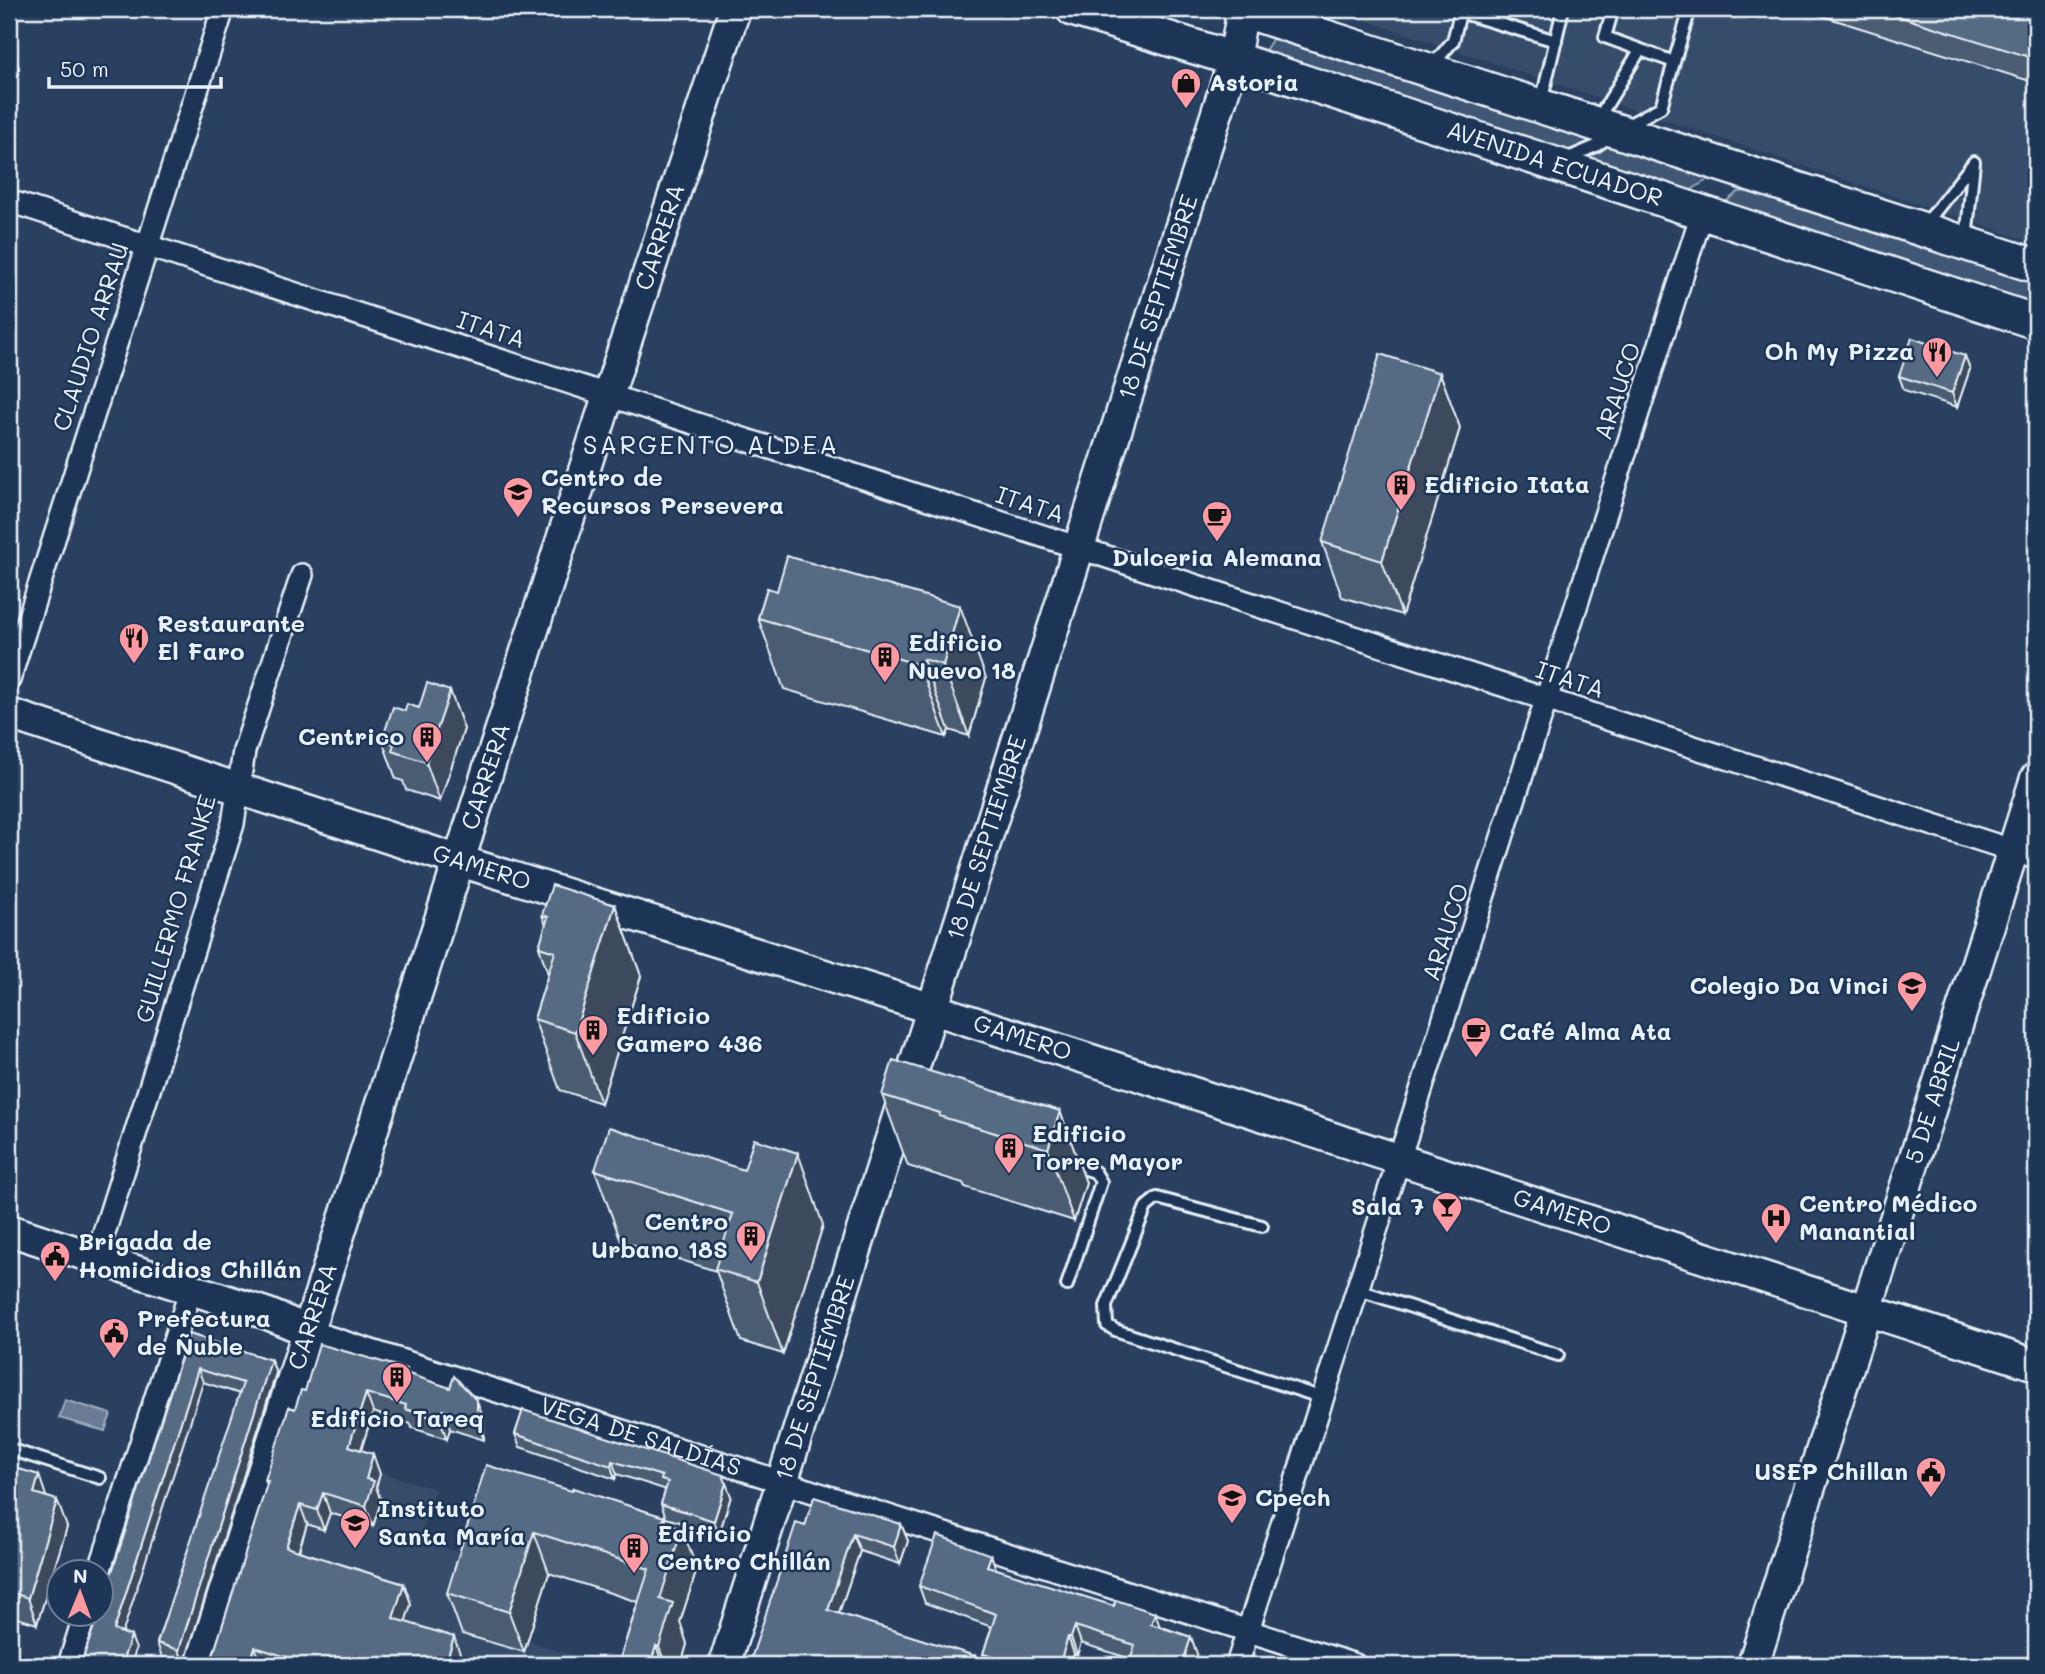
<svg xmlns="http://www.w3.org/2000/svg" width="2045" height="1674" font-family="Mali,sans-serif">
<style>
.built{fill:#364d6b}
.green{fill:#415774;stroke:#94a4b6;stroke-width:2}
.water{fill:#6b7c95;stroke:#9dabbd;stroke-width:2}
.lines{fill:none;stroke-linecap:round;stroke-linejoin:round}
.lane-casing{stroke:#e8f1f8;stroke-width:16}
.street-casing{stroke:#e8f1f8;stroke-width:26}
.secondary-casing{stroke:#e8f1f8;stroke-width:35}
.primary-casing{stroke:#e8f1f8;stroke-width:38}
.lane{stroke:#1d3557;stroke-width:10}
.street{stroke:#1d3557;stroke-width:21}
.secondary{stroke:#1d3557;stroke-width:30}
.primary{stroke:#1d3557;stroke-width:33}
.wall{fill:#495b71;stroke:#e8f1f8;stroke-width:2}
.shaded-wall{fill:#3c4a5c;stroke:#e8f1f8;stroke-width:2}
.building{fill:#556a83;stroke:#e8f1f8;stroke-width:2}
.labels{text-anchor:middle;stroke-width:5;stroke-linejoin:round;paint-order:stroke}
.poi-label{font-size:24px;font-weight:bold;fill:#e8f1f8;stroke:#1d3557;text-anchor:start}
.street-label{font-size:24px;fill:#e8f1f8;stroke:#1d3557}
.neighbourhood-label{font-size:26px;letter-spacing:2px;fill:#e8f1f8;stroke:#1d3557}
</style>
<rect width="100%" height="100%" fill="#294061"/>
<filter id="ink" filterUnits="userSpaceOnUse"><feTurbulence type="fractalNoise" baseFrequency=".0143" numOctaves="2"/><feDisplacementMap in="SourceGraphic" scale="14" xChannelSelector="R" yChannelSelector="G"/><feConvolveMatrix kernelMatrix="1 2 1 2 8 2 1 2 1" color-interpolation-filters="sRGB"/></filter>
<g filter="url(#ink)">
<path class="built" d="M1371,9H2036V243L1367,21Z
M292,1445L435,1489L419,1540L483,1560L564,1524L528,1641L592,1661L590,1665H223Z"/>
<path class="green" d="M1276,33L1720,172L1688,192L1263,54Z
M1769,190L2036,272V307L1719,207L1738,192Z"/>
<path class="water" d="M65,1400L111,1414L105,1431L59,1418Z"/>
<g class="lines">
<g class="lane-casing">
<path id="lane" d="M1613,9L1605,37L1674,62L1690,9
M1460,12L1556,41
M1431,67L1453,41L1461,9
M1541,103L1563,9
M1598,119L1640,50
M1626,126L1661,107L1674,62
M1568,158L1596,146L1612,135
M1924,226L1974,162
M1966,240L1974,162
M1067,1163L1095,1172L1101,1182L1067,1285
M1262,1226L1157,1198L1146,1207L1106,1306L1107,1325L1115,1330L1323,1398
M1359,1290L1558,1355
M9,1449L100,1478"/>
</g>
<g class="street-casing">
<g id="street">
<path d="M9,201L2036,858"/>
<path d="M9,680L223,9"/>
<path d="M96,1258L233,824L244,751L302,575"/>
<path id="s1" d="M309,1331L1355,1665"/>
<path d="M99,1572L191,1289"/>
<path d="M69,1665L85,1614"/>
<path d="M1237,1665L1702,213"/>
</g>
</g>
<g class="secondary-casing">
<g id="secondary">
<path id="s2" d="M9,714L460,861L933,1009L2036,1365"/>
<path d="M9,1230L268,1314L309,1331"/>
<path id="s3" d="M201,1665L608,396L735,9"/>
<path id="s4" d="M724,1665L1234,59L1243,9"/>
<path id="s5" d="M1753,1665L2036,778"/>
</g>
</g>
<g class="primary-casing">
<g id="primary">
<path id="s6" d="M1073,9L1234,59L2036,322"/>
<path d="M1239,9L2036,266"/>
</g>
</g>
<use href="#lane" class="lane"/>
<use href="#street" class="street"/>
<use href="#secondary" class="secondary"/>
<use href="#primary" class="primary"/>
</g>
<path class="wall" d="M1800,9H2036V83Z
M9,42L19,68L13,89L9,87Z
M1970,369L1957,407L1904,390L1899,376Z
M1440,373L1460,428L1402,615L1342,597L1322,542Z
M767,588L986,678L969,736L949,730L946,737L784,689L758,618Z
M450,691L464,729L440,801L406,790L403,781L396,779L382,740L405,711L419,708Z
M615,905L641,976L601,1103L560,1090L534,1019L548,974L539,947L546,925L542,915Z
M882,1095L1060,1111L1086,1183L1074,1221L965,1187L963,1183L908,1166Z
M595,1170L823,1225L783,1354L741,1341L716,1271L621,1241Z
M189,1334L271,1360L276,1373L184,1664L162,1657L157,1643L240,1394L203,1382L122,1633L136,1649L81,1665Z
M408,1374L484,1420V1440L450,1429L447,1439L412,1428L411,1424L373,1412L361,1450L380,1474L376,1487L381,1501L373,1526L330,1513L324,1530L307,1524L299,1551L404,1584L411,1604L405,1622L461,1656L458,1665H210L267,1485L265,1480L295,1409L305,1391Z
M523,1410L731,1496L719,1534L666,1518L661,1504L665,1492L664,1489L617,1474L615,1479L520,1447L515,1434Z
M9,1466L47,1497L67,1527L37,1624L14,1617L9,1633Z
M572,1491L664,1517L666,1524L697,1569L680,1622L687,1644L681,1665H618L638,1602L549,1573L524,1652L462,1634L447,1593Z
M901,1524L908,1541L900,1564L860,1551L839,1613L749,1665L805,1526Z
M991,1555L996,1569L1191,1637L1197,1654L1131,1659L1081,1643L1077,1655L1074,1654L1071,1665H987L983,1654L992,1627L925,1603L919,1586Z"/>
<path class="shaded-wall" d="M9,42L19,68L13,89L9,78Z
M1965,356L1970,369L1957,407L1952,393Z
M1440,373L1460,428L1402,615L1382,561Z
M960,606L986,678L969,736L943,665Z
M923,659L949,730L946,737L920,665Z
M450,691L464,729L440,801L426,762Z
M615,905L641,976L601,1103L575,1032Z
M1060,1111L1086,1183L1074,1221L1048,1149Z
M798,1153L823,1225L783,1354L757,1282Z
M271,1360L276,1373L184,1664L179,1650Z
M198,1369L203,1382L119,1644L114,1630Z
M366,1393L373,1412L356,1465L349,1446Z
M477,1401L484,1420V1440L477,1421Z
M443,1410L450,1429L447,1439L440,1420Z
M373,1454L380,1474L376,1487L381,1501L373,1526L366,1506V1479Z
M612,1461L617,1474L615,1479L611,1466Z
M39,1475L48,1502L34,1493Z
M726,1483L731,1496L719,1534L714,1521Z
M323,1493L330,1513L324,1530L317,1510Z
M57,1500L67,1527L37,1624L28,1598Z
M300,1505L307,1524L293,1567L286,1547Z
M664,1517L675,1549L682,1529L697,1569L680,1622L687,1644L681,1665H666L659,1647L662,1522Z
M901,1524L908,1541L900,1564L894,1547Z
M534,1532L549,1573L524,1652L509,1612Z
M853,1534L860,1551L834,1627L828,1610Z
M991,1555L997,1572L987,1566Z
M404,1584L411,1604L400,1638L393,1618Z
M9,1604L14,1617L9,1633Z
M1155,1613L1161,1630L1151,1624Z
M1075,1626L1081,1643L1077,1655L1071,1637Z
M131,1636L136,1649L131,1665H121Z
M454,1637L461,1656L458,1665H445Z
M1068,1637L1074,1654L1071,1665H1059Z
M1191,1637L1197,1654L1194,1665H1182Z
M656,1646L663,1665H650Z
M255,1647L262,1665H249Z
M975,1656L978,1665H972Z"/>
<path class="building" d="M1875,9H2036V59Z
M1912,338L1965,356L1952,393L1899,376Z
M1380,354L1440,373L1382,561L1322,542Z
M787,556L960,606L943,665L923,659L920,665L758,618L767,588L777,591Z
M427,683L450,691L426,762L392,751L394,744L382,740L393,707L405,711L407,704L419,708Z
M552,885L615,905L575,1032L534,1019L555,952L539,947L548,917L542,915Z
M893,1060L1060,1111L1048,1149L939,1116L940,1113L882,1095Z
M609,1127L744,1170L754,1139L798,1153L757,1282L715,1269L733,1214L595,1170Z
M189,1334L271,1360L179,1650L157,1643L243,1383L198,1369L114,1630L131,1636L121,1665H81L98,1614H102V1603Z
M319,1344L407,1369L406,1373L450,1388L454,1376L477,1401V1421L443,1410L440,1420L405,1409L406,1405L366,1393L349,1446L373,1454L366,1479L374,1481L366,1506L323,1493L317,1510L300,1505L286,1547L404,1584L393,1618L454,1637L445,1665H312L255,1647L249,1665H210L268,1481L265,1480L289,1407L295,1409L301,1390L305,1391Z
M523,1410L723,1475L726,1483L714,1521L661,1504L668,1482L661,1480L662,1476L612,1461L611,1466L515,1434Z
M486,1465L572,1491L573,1488L664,1517L662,1522L682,1529L660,1599L673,1603L659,1647L656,1646L650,1665H618L649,1569L534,1532L509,1612L447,1593Z
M9,1466L39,1475L34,1493L57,1500L28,1598L9,1592Z
M814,1497L901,1524L894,1547L853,1534L828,1610L975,1656L972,1665H749L796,1523L805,1526Z
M937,1535L991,1555L987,1566L1114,1606L1116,1600L1155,1613L1151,1624L1191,1637L1182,1665H1129L1135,1645L1075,1626L1071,1637H1068L1059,1665H1020L983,1654L996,1614L919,1586Z
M1282,1657L1304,1665H1279Z"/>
</g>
<defs>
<g id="shop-pin" transform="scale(1.575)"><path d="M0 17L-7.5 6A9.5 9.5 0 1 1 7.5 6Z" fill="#ff9aa2" stroke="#1d3557"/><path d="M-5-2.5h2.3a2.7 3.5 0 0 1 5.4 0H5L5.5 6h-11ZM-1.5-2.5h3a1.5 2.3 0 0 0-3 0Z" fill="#111"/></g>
<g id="restaurant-pin" transform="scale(1.575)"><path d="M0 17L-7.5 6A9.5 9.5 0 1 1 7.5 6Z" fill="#ff9aa2" stroke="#1d3557"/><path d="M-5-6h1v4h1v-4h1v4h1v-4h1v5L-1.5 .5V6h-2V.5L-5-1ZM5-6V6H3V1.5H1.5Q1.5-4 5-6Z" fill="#111"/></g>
<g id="building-pin" transform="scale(1.575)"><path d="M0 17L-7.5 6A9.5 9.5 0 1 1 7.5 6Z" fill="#ff9aa2" stroke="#1d3557"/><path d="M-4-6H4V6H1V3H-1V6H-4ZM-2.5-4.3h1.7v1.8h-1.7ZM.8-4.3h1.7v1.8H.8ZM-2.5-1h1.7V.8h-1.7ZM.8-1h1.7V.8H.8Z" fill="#111"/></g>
<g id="university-pin" transform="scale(1.575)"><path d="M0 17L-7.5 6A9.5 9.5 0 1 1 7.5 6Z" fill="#ff9aa2" stroke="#1d3557"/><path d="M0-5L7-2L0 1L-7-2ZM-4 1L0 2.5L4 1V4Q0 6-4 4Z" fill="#111"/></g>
<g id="cafe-pin" transform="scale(1.575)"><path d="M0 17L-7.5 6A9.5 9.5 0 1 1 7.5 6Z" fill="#ff9aa2" stroke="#1d3557"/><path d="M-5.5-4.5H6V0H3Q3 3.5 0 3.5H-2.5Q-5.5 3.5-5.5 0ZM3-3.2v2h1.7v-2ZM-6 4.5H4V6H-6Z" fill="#111"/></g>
<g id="school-pin" transform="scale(1.575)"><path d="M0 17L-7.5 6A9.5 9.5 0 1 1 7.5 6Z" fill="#ff9aa2" stroke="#1d3557"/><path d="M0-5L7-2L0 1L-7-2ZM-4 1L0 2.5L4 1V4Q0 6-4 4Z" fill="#111"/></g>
<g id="bar-pin" transform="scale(1.575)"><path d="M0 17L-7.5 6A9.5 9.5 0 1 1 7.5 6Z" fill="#ff9aa2" stroke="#1d3557"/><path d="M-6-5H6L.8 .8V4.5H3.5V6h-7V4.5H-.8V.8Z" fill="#111"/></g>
<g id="hospital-pin" transform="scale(1.575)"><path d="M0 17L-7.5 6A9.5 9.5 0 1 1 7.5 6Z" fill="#ff9aa2" stroke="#1d3557"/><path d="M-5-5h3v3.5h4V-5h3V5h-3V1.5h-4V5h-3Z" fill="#111"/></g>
<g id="civic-pin" transform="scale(1.575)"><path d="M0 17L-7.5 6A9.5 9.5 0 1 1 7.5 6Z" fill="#ff9aa2" stroke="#1d3557"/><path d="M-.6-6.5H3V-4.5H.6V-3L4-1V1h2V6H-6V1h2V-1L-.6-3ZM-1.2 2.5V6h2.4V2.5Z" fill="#111"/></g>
</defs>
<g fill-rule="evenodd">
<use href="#shop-pin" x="1186" y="83"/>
<use href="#restaurant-pin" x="1937" y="352"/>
<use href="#building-pin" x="1401" y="485"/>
<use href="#university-pin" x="518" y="492"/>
<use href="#cafe-pin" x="1217" y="516"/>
<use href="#restaurant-pin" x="134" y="638"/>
<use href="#building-pin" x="885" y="657"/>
<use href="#building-pin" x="427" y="737"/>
<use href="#school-pin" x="1912" y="986"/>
<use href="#building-pin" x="593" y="1030"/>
<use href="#cafe-pin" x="1476" y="1032"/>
<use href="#building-pin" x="1009" y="1148"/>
<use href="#bar-pin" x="1447" y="1207"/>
<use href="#hospital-pin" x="1776" y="1218"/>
<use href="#building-pin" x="751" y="1236"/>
<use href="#civic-pin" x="55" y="1256"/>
<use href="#civic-pin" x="114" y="1333"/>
<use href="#building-pin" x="397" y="1377"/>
<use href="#civic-pin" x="1931" y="1472"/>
<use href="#university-pin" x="1232" y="1498"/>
<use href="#school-pin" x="355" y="1523"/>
<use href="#building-pin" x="634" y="1548"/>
</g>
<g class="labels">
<g class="poi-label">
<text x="1209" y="91">Astoria</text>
<text x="1914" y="360" text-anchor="end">Oh My Pizza</text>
<text x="541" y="486">Centro de<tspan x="541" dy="28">Recursos Persevera</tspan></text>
<text x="1424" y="493">Edificio Itata</text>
<text x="1217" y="566" text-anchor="middle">Dulceria Alemana</text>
<text x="157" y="632">Restaurante<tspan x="157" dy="28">El Faro</tspan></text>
<text x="908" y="651">Edificio<tspan x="908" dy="28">Nuevo 18</tspan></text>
<text x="404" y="745" text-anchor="end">Centrico</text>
<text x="1889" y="994" text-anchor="end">Colegio Da Vinci</text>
<text x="616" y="1024">Edificio<tspan x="616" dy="28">Gamero 436</tspan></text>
<text x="1499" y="1040">Café Alma Ata</text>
<text x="1032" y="1142">Edificio<tspan x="1032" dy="28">Torre Mayor</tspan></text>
<text x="1799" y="1212">Centro Médico<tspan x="1799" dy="28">Manantial</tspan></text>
<text x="1424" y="1215" text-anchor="end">Sala 7</text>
<text x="728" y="1230" text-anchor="end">Centro<tspan x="728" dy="28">Urbano 18S</tspan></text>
<text x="78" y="1250">Brigada de<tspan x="78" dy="28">Homicidios Chillán</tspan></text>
<text x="137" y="1327">Prefectura<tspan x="137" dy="28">de Ñuble</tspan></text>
<text x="397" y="1427" text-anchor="middle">Edificio Tareq</text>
<text x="1908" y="1480" text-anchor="end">USEP Chillan</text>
<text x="1255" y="1506">Cpech</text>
<text x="378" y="1517">Instituto<tspan x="378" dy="28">Santa María</tspan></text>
<text x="657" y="1542">Edificio<tspan x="657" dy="28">Centro Chillán</tspan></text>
</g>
<g class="street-label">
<text dy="8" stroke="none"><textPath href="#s6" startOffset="506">AVENIDA ECUADOR</textPath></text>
<text dy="8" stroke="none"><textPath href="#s3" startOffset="1500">CARRERA</textPath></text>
<text dy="8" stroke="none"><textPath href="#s4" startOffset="1435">18 DE SEPTIEMBRE</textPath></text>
<text transform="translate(491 330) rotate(18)" y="8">ITATA</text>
<text transform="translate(91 337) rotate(-72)" y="8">CLAUDIO ARRAU</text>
<text transform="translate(1618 391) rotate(-72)" y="8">ARAUCO</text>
<text transform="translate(1030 505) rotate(18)" y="8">ITATA</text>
<text transform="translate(1570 680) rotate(18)" y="8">ITATA</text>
<text dy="8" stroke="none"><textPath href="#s3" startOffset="933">CARRERA</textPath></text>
<text dy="8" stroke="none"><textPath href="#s4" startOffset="868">18 DE SEPTIEMBRE</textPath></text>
<text dy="8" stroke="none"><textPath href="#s2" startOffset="497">GAMERO</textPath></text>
<text transform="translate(176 909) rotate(-74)" y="8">GUILLERMO FRANKE</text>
<text transform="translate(1446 932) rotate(-72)" y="8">ARAUCO</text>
<text dy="8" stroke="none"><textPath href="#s2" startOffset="1064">GAMERO</textPath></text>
<text dy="8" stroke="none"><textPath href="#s5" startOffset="592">5 DE ABRIL</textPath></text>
<text dy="8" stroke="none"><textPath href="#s2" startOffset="1631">GAMERO</textPath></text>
<text dy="8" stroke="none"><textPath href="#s3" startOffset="366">CARRERA</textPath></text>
<text dy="8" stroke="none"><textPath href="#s4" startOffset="301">18 DE SEPTIEMBRE</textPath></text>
<text dy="8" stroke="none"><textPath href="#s1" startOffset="348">VEGA DE SALDÍAS</textPath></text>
</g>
<g class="neighbourhood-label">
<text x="711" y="454">SARGENTO ALDEA</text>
</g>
</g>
<rect width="2045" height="1674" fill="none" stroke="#1d3557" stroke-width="35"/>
<rect x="18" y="18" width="2010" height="1639" fill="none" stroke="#e8f1f8" stroke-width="2.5" filter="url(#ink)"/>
<g transform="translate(80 1593) rotate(1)"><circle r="33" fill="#1d3557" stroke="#6e8097" stroke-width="2"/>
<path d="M0-5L12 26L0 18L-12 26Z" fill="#ff9aa2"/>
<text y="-10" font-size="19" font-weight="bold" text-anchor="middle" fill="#e8f1f8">N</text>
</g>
<path d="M49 77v10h172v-10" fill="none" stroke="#e8f1f8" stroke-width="3.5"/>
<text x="60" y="77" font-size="21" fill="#e8f1f8" stroke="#1d3557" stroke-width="5" paint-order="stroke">50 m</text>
</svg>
